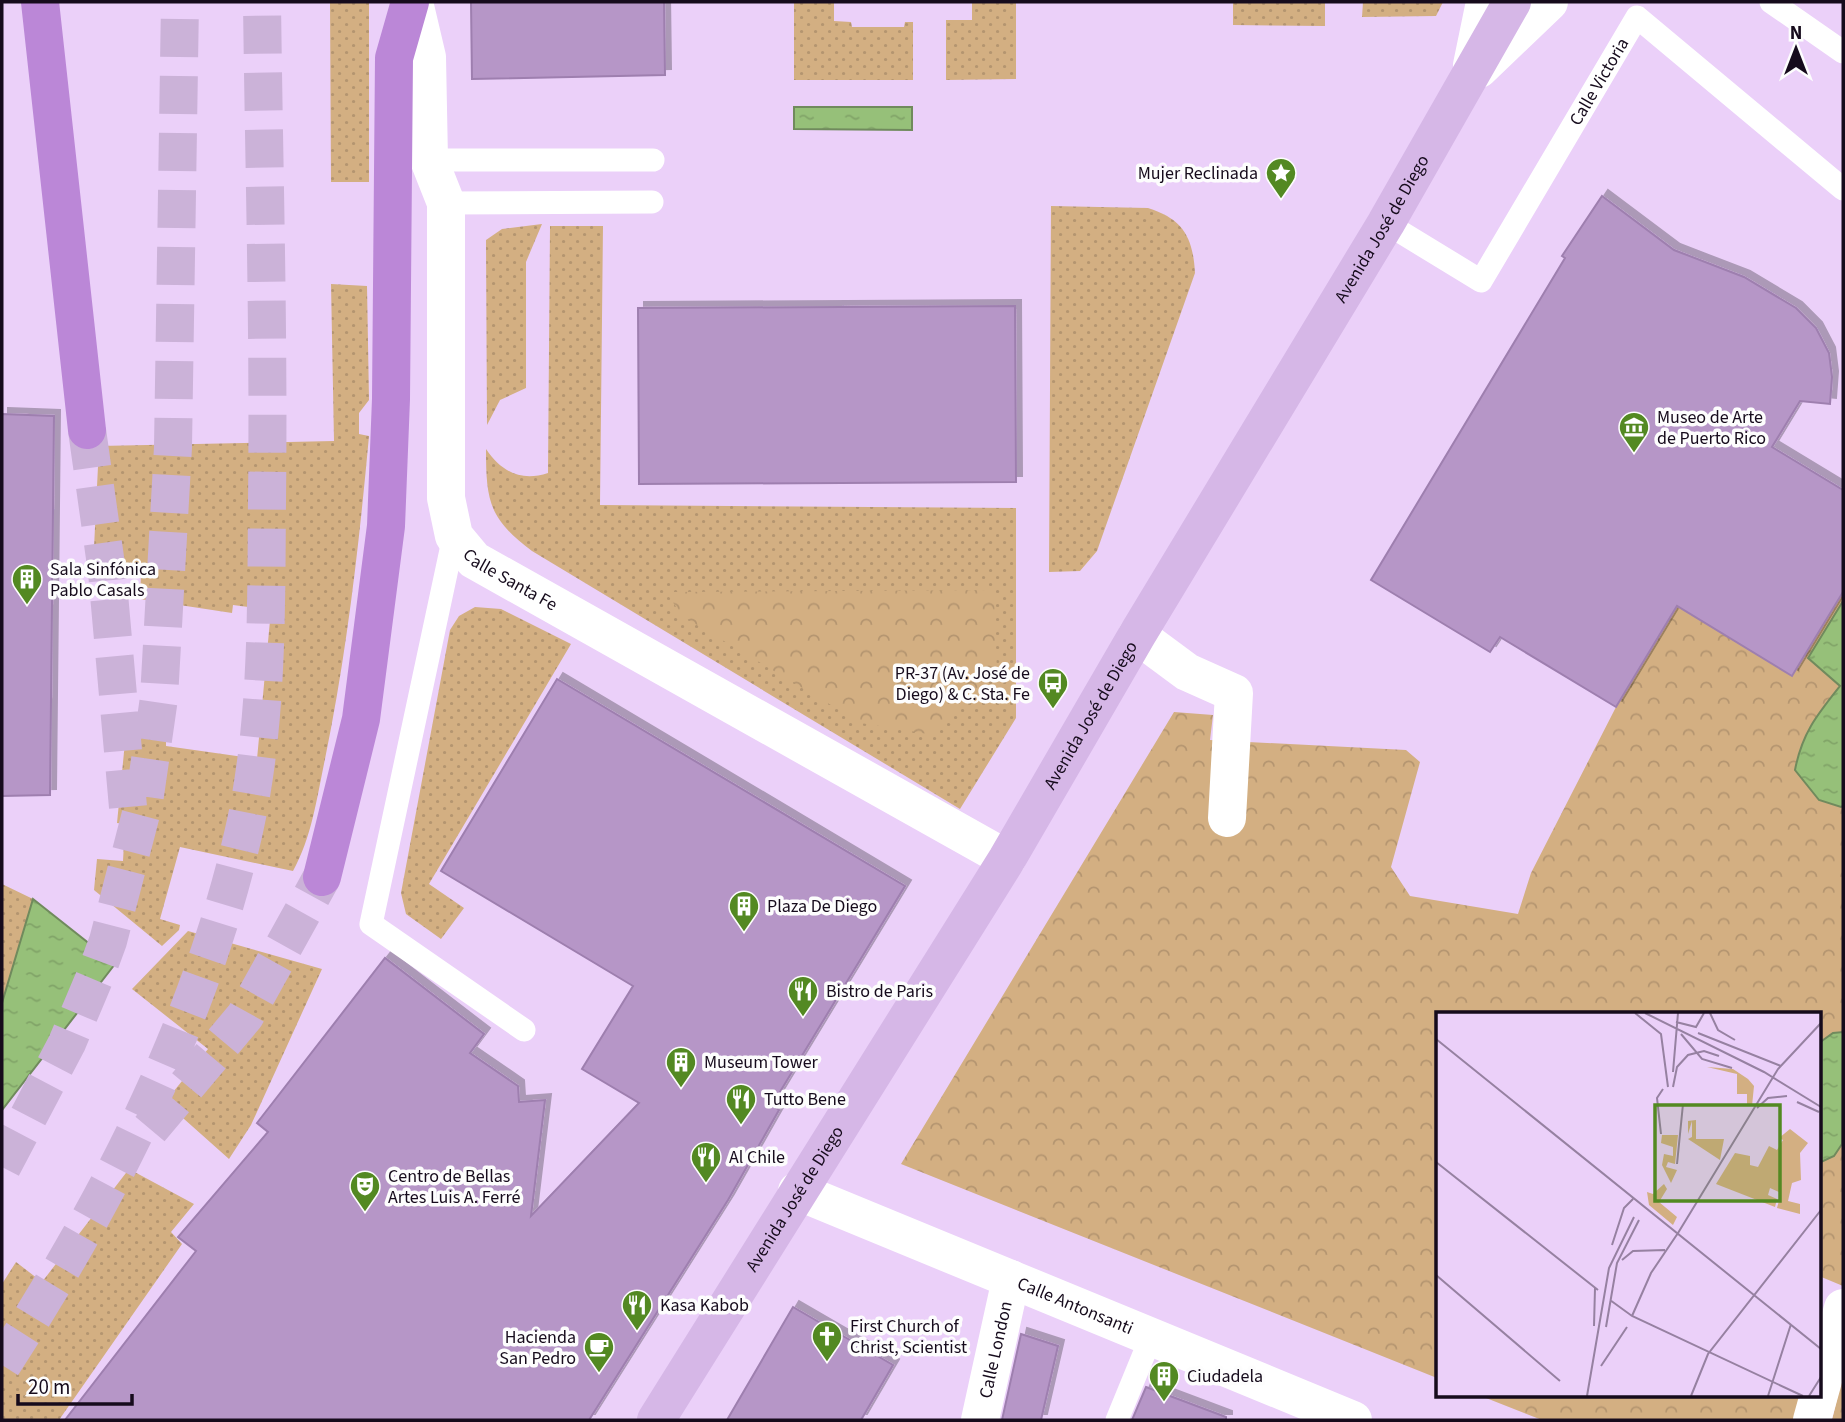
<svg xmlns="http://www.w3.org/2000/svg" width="1845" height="1422" font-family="'Source Sans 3',sans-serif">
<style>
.grass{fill:url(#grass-dots)}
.forest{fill:url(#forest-crowns)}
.water{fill:url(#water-ripples);stroke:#708a5d;stroke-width:2}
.building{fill:#b696c7;stroke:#9e7faf;stroke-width:2;filter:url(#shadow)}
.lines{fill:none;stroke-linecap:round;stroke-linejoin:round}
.motorway-tunnel{stroke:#cbb2d8;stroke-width:38;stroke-dasharray:38 19;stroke-linecap:butt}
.service{stroke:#fff;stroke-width:23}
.minor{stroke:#fff;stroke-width:38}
.tertiary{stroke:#fff;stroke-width:38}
.primary{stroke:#d6b7e7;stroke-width:38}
.motorway{stroke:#bb87d7;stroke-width:38}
.labels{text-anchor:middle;stroke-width:7;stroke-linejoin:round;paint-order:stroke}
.street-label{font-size:18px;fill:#160b1c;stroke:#fdfdfd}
.poi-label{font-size:18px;fill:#160b1c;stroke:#fdfdfd;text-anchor:start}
.inset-road{fill:none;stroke:#9681a1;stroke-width:2}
.view{fill:#538922;fill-opacity:0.15;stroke:#538922;stroke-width:3.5}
.inset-edge{fill:none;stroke:#160b1c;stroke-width:3.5}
</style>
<defs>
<pattern id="grass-dots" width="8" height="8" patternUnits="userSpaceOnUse" patternTransform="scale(1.75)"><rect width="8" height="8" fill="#d3af82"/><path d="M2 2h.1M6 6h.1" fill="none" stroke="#b49570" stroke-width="1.8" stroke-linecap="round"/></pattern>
<pattern id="forest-crowns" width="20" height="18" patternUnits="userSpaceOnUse" patternTransform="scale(1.75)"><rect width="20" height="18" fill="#d3af82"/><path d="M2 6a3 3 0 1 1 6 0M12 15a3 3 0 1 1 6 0" fill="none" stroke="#b49570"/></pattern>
<pattern id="water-ripples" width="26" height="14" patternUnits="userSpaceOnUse" patternTransform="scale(1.75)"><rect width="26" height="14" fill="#96c079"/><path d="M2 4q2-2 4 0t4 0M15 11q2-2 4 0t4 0" fill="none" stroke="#81a468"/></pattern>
<filter id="shadow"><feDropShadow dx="6" dy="-6" stdDeviation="0" flood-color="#0004"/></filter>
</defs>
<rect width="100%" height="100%" fill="#ebd0f9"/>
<path class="grass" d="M330,2H369V182H331Z
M794,2H834V21L851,22L852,27H904L905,22H913V80H794Z
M972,2H1016V79L946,80V20H972Z
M1233,2H1325V26L1233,25Z
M1363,2H1443L1436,16L1362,17Z
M1051,206L1148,208C1183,219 1193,237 1195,273L1097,551L1080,571L1049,572Z
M542,224L526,262V388L500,400L487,425L486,240L502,229Z
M550,226H603L600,505L1016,508V718L960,809L532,551C489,519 486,501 486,449C501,471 520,482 548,473Z
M331,284L367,286L369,400L359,413V434L369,436C359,545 347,652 325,759C317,797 312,837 293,871L180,847L160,919L180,925L179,930L162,946L94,890L97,859L123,861L125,824L117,823L127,722L166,728V746L257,759L271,610L233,605L232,613L140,599L141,574L93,568L99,446L334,441Z
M475,607L501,609L571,644L429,884L464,908L441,939L406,914L401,893L450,630L459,616Z
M2,884L33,899L2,1003Z
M188,931L322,969L251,1125L229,1159L165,1102L208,1049L132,989Z
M129,1169L194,1204L171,1232L182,1244L59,1420H2V1284L16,1262L42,1282Z"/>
<path class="forest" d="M994,590L997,674L934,735L861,723L682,616L666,592Z
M1843,592V1286L1819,1276V1014H1437V1378L901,1164L1174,712L1213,715L1210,740L1406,750L1420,762L1391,867L1410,896L1518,914L1531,873L1616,707L1677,606L1792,675Z
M1843,1374V1420H1832Z
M1481,1396H1802L1795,1420H1542Z"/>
<path class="water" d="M794,107H912V130L794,129Z
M1843,601V806L1841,807L1819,800L1795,770C1802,733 1817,715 1840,686L1808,658Z
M33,899L115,964L2,1110V1003Z
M1843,1032L1842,1144L1834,1156L1819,1163V1043L1833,1033Z"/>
<path class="building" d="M471,2H664L665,75L472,79Z
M1602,196L1674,250L1744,277L1796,308L1816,328L1829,353L1832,377L1830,404L1800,401L1772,447L1843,490V592L1792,676L1677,606L1616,707L1500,637L1490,652L1371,580L1565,258L1562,256Z
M1015,306L1016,482L639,484L638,308Z
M2,414L54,416L50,795L2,796Z
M557,679L905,886L772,1105L779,1110L728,1200L589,1420H65L196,1251L178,1237L268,1132L257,1123L385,958L484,1034L470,1053L518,1086L519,1102L545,1100L531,1216L639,1103L582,1069L633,986L441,871Z
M793,1307L893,1365L861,1420H727Z
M1021,1334L1058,1346L1041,1420H1002Z
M1146,1387L1226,1417V1420H1132Z"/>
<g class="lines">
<path class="motorway-tunnel" d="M87,430L107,572L128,807
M150,1129L245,1016L322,877
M2,1167L67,1043L94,979L108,941L144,802L159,698L173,447L180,2
M2,1365C107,1203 199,1025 243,835C268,727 266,612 267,501C269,335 264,168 262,2"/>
<g class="service">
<path d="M1771,2L1843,52"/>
<path d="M429,160H653"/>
<path d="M446,203L652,202"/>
<path id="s1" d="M1386,223L1481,281L1637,17L1843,189"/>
<path d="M454,536L371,924L524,1030"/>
<path d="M1117,1420L1151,1337"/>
</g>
<g class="minor">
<path id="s2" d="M414,2L427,57L429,160L446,203V498L454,536L474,560L1007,859"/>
<path d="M1137,635L1187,672L1234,693L1227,818"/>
<path id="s3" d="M797,1191L1353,1420"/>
<path id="s4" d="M980,1420L1011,1279"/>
<path d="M1812,1420L1843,1308"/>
</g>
<path class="tertiary" d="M1472,65L1485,2
M1479,69L1549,2"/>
<path class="primary" id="s5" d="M656,1420L1007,859L1137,635L1386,223L1512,2"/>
<path class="motorway" d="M40,2L87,430
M322,877L361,719L386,526L391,399L394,58L410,2"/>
</g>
<defs>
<g id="sight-pin" transform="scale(1.575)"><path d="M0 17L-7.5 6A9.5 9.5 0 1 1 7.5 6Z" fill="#538922" stroke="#fdfdfd"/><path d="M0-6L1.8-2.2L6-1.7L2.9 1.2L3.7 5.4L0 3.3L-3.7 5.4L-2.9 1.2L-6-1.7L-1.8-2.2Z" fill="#fff"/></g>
<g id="museum-pin" transform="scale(1.575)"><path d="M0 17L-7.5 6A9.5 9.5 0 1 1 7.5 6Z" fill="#538922" stroke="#fdfdfd"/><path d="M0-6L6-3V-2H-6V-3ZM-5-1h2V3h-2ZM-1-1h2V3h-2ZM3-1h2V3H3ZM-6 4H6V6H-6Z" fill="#fff"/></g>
<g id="building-pin" transform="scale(1.575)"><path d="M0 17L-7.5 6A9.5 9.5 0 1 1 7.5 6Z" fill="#538922" stroke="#fdfdfd"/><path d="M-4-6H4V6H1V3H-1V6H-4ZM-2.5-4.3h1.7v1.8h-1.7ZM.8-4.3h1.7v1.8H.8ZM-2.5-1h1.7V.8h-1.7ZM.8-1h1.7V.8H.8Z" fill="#fff"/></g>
<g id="bus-pin" transform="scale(1.575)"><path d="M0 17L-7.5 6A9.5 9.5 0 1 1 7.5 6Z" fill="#538922" stroke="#fdfdfd"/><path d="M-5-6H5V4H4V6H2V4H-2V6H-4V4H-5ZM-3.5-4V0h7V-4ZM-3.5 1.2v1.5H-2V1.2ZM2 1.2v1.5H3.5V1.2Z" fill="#fff"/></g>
<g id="restaurant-pin" transform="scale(1.575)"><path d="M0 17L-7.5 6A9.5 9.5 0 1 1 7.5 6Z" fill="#538922" stroke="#fdfdfd"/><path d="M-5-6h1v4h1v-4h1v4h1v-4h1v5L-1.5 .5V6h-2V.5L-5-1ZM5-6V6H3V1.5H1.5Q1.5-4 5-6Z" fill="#fff"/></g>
<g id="theatre-pin" transform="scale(1.575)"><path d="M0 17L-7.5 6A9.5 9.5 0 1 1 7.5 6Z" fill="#538922" stroke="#fdfdfd"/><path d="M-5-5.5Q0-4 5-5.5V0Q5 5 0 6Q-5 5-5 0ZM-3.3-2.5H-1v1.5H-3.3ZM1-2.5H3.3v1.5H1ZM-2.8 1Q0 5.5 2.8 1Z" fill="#fff"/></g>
<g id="church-pin" transform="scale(1.575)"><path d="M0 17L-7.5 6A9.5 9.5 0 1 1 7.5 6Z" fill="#538922" stroke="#fdfdfd"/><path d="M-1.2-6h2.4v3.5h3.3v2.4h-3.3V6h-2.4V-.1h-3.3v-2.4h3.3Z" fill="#fff"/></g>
<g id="cafe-pin" transform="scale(1.575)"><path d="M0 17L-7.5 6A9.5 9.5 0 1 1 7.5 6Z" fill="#538922" stroke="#fdfdfd"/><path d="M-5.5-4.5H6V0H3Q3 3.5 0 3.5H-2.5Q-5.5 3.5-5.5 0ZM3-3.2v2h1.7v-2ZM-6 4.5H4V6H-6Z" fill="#fff"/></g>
</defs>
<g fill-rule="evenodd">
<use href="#sight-pin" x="1281" y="173"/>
<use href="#museum-pin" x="1634" y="427"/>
<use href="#building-pin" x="27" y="579"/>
<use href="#bus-pin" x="1053" y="683"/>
<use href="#building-pin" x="744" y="906"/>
<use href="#restaurant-pin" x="803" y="991"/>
<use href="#building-pin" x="681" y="1062"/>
<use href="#restaurant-pin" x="741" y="1099"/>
<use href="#restaurant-pin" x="706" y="1157"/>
<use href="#theatre-pin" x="365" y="1186"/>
<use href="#restaurant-pin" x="637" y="1305"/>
<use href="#church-pin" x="827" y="1336"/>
<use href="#cafe-pin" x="599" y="1347"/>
<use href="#building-pin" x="1164" y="1376"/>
</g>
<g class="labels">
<g class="street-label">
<text dy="6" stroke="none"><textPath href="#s1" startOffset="343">Calle Victoria</textPath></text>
<text dy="6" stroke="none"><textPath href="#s5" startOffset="1395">Avenida José de Diego</textPath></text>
<text dy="6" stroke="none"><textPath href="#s2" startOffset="612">Calle Santa Fe</textPath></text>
<text dy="6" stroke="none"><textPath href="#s5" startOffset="828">Avenida José de Diego</textPath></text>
<text dy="6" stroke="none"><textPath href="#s5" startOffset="261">Avenida José de Diego</textPath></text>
<text dy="6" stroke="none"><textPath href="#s3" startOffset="301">Calle Antonsanti</textPath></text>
<text dy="6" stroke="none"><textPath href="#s4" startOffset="72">Calle London</textPath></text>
</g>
<g class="poi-label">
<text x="1258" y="179" text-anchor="end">Mujer Reclinada</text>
<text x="1657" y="423">Museo de Arte<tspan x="1657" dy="21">de Puerto Rico</tspan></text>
<text x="50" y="575">Sala Sinfónica<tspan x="50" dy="21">Pablo Casals</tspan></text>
<text x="1030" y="679" text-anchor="end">PR-37 (Av. José de<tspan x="1030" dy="21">Diego) &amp; C. Sta. Fe</tspan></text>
<text x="767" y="912">Plaza De Diego</text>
<text x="826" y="997">Bistro de Paris</text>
<text x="704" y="1068">Museum Tower</text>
<text x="764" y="1105">Tutto Bene</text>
<text x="729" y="1163">Al Chile</text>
<text x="388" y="1182">Centro de Bellas<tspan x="388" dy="21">Artes Luis A. Ferré</tspan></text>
<text x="660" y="1311">Kasa Kabob</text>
<text x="850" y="1332">First Church of<tspan x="850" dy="21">Christ, Scientist</tspan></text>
<text x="576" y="1343" text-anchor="end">Hacienda<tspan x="576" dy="21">San Pedro</tspan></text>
<text x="1187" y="1382">Ciudadela</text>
</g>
</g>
<g transform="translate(1436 1012)">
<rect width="385" height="385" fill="#ebd0f9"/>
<path d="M271,55L297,57L312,67L318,74L316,94H311V82H301V62ZM260,108V127H288L284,148L252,127L256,125V109L252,122V109ZM226,123H242L239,152L232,150L230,155L241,158L235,171L226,153L228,142L237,144V135L225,131ZM228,172L231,177L223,190L241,205L237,213L213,193L211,180L217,182Z" fill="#d3af82"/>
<path d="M354,117L372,131L364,141L365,168L356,171L352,189L364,192V202L341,196L345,181L334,176L332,183L341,187L339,195L280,172L299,141L314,144V153L322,155L333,134L341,138L347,128L343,126Z" fill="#d3af82"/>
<path class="inset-road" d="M199,1L225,22L232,75M209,1L328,60L385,95M274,1L282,18L299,28M240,10L260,15L268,1M262,21L345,54M245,22L266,47L296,56M0,27L385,337M237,60L242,1M237,75L241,55L252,43L268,39L283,44M361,90L383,100M321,96L332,86L351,84M225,122L221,86L227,77M0,150L162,278M241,152L247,92M242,221L342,57L385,11M176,233L188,196L197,187M186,248L197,239L229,238M0,263L124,369M174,288L196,304L367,384M196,304L215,261L242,221M158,314L159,276M170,315L181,251L203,208M165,354L191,315M151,384L173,256L198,205M255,384L272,342L385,198M332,384L355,312M373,384L385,365"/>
<path class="view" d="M219,93H344V189H219Z"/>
<rect width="385" height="385" class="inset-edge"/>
</g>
<rect width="1845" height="1422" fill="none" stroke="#160b1c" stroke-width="7"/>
<g transform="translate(1796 49)" stroke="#fdfdfd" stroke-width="5" paint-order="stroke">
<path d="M0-5L12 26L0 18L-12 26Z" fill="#160b1c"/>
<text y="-10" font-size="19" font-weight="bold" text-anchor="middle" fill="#160b1c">N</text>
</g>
<path d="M18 1394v10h114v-10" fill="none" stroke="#160b1c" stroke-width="3.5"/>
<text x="28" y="1394" font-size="21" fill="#160b1c" stroke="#fdfdfd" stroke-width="5" paint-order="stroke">20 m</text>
</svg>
